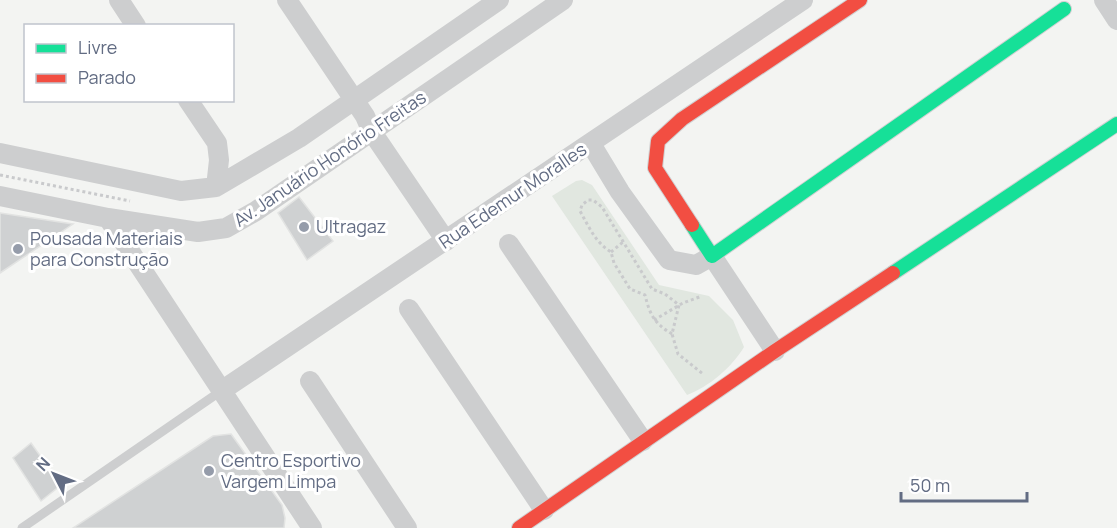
<svg xmlns="http://www.w3.org/2000/svg" width="1117" height="528" font-family="Manrope,sans-serif">
<style>
.park{fill:#e1e7e0}
.building{fill:#cfd1d2;stroke:#e2e3e2;stroke-width:1.5}
.lines{fill:none;stroke-linecap:round;stroke-linejoin:round}
.fast-casing{stroke:#d0d1d2;stroke-width:16}
.jam-casing{stroke:#d0d1d2;stroke-width:16}
.path{stroke:#c9cacc;stroke-width:3;stroke-dasharray:3 3;stroke-linecap:butt}
.lane{stroke:#cdcecf;stroke-width:9}
.street{stroke:#cdcecf;stroke-width:20}
.fast{stroke:#16e098;stroke-width:14}
.jam{stroke:#f24e42;stroke-width:14}
.poi-dot{fill:#959caa;stroke:#fff;stroke-width:2}
.labels{text-anchor:middle;stroke-width:6;stroke-linejoin:round;paint-order:stroke}
.street-label{font-size:18px;fill:#626c83;stroke:#fff}
.poi-label{font-size:18px;fill:#626c83;stroke:#fff;text-anchor:start}
</style>
<rect width="100%" height="100%" fill="#f3f4f2"/>
<path class="park" d="M582,180L592,185L659,285L709,296L733,320L744,347C731,368 710,386 687,395L552,196L576,181Z"/>
<path class="building" d="M299,197L333,241L307,260L278,213Z
M0,213L73,224L0,273Z
M231,434L282,505L285,518L284,528H73L213,436Z
M31,443L61,485L41,501L13,458Z"/>
<g class="lines">
<g class="fast-casing">
<path id="fast" d="M692,225L712,256L1064,9
M893,273L1117,124"/>
</g>
<g class="jam-casing">
<path id="jam" d="M692,225L655,168L658,141L682,119L860,0
M519,528L775,351L893,273"/>
</g>
<path class="path" d="M0,175L130,201
M611,252L623,242
M654,320L683,303L702,296
M672,334C654,323 650,315 645,295L630,289L614,263L611,252C595,242 589,227 580,211L582,205L588,200H593L602,207L652,289L665,294L679,305L672,334L678,354L703,374"/>
<path class="lane" d="M22,528L221,391"/>
<path class="street" d="M119,0L136,26
M287,0L365,116L372,132L446,241
M1104,0L1117,20
M188,100L217,143L219,160L216,187
M591,144L620,192L669,260L696,265L712,256L775,351
M0,153L181,191L216,187L299,138L499,0
M0,196L108,218L198,232L226,228L256,211L563,0
M108,218L312,528
M509,244L643,441
M409,309L544,510
M310,381L407,528
M221,391L803,0"/>
<use href="#fast" class="fast"/>
<use href="#jam" class="jam"/>
</g>
<g class="poi-dot">
<circle cx="304" cy="227" r="6"/>
<circle cx="18" cy="249" r="6"/>
<circle cx="209" cy="471" r="6"/>
</g>
<g class="labels">
<g class="street-label">
<text transform="translate(330 159) rotate(-34)" y="6">Av. Januário Honório Freitas</text>
<text transform="translate(513 196) rotate(-34)" y="6">Rua Edemur Moralles</text>
</g>
<g class="poi-label">
<text x="316" y="233">Ultragaz</text>
<text x="30" y="245">Pousada Materiais<tspan x="30" dy="21">para Construção</tspan></text>
<text x="221" y="467">Centro Esportivo<tspan x="221" dy="21">Vargem Limpa</tspan></text>
</g>
</g>
<rect x="24" y="24" width="210" height="78" fill="#ffffff" stroke="#c0c4cd" stroke-width="1.5"/>
<rect x="36" y="44" width="30" height="9" fill="#16e098" stroke="#c0c4cd" stroke-width="1.5"/>
<text x="78" y="54" font-size="18" fill="#626c83">Livre</text>
<rect x="36" y="74" width="30" height="9" fill="#f24e42" stroke="#c0c4cd" stroke-width="1.5"/>
<text x="78" y="84" font-size="18" fill="#626c83">Parado</text>
<g transform="translate(54 474) rotate(312)" stroke="#ffffff" stroke-width="4.5" paint-order="stroke">
<path d="M0-4.5L10 22L0 15L-10 22Z" fill="#626c83"/>
<text y="-9" font-size="16" font-weight="bold" text-anchor="middle" fill="#626c83">N</text>
</g>
<path d="M901 492v9h126v-9" fill="none" stroke="#626c83" stroke-width="3"/>
<text x="910" y="492" font-size="18" fill="#626c83" stroke="#ffffff" stroke-width="4.5" paint-order="stroke">50 m</text>
</svg>
